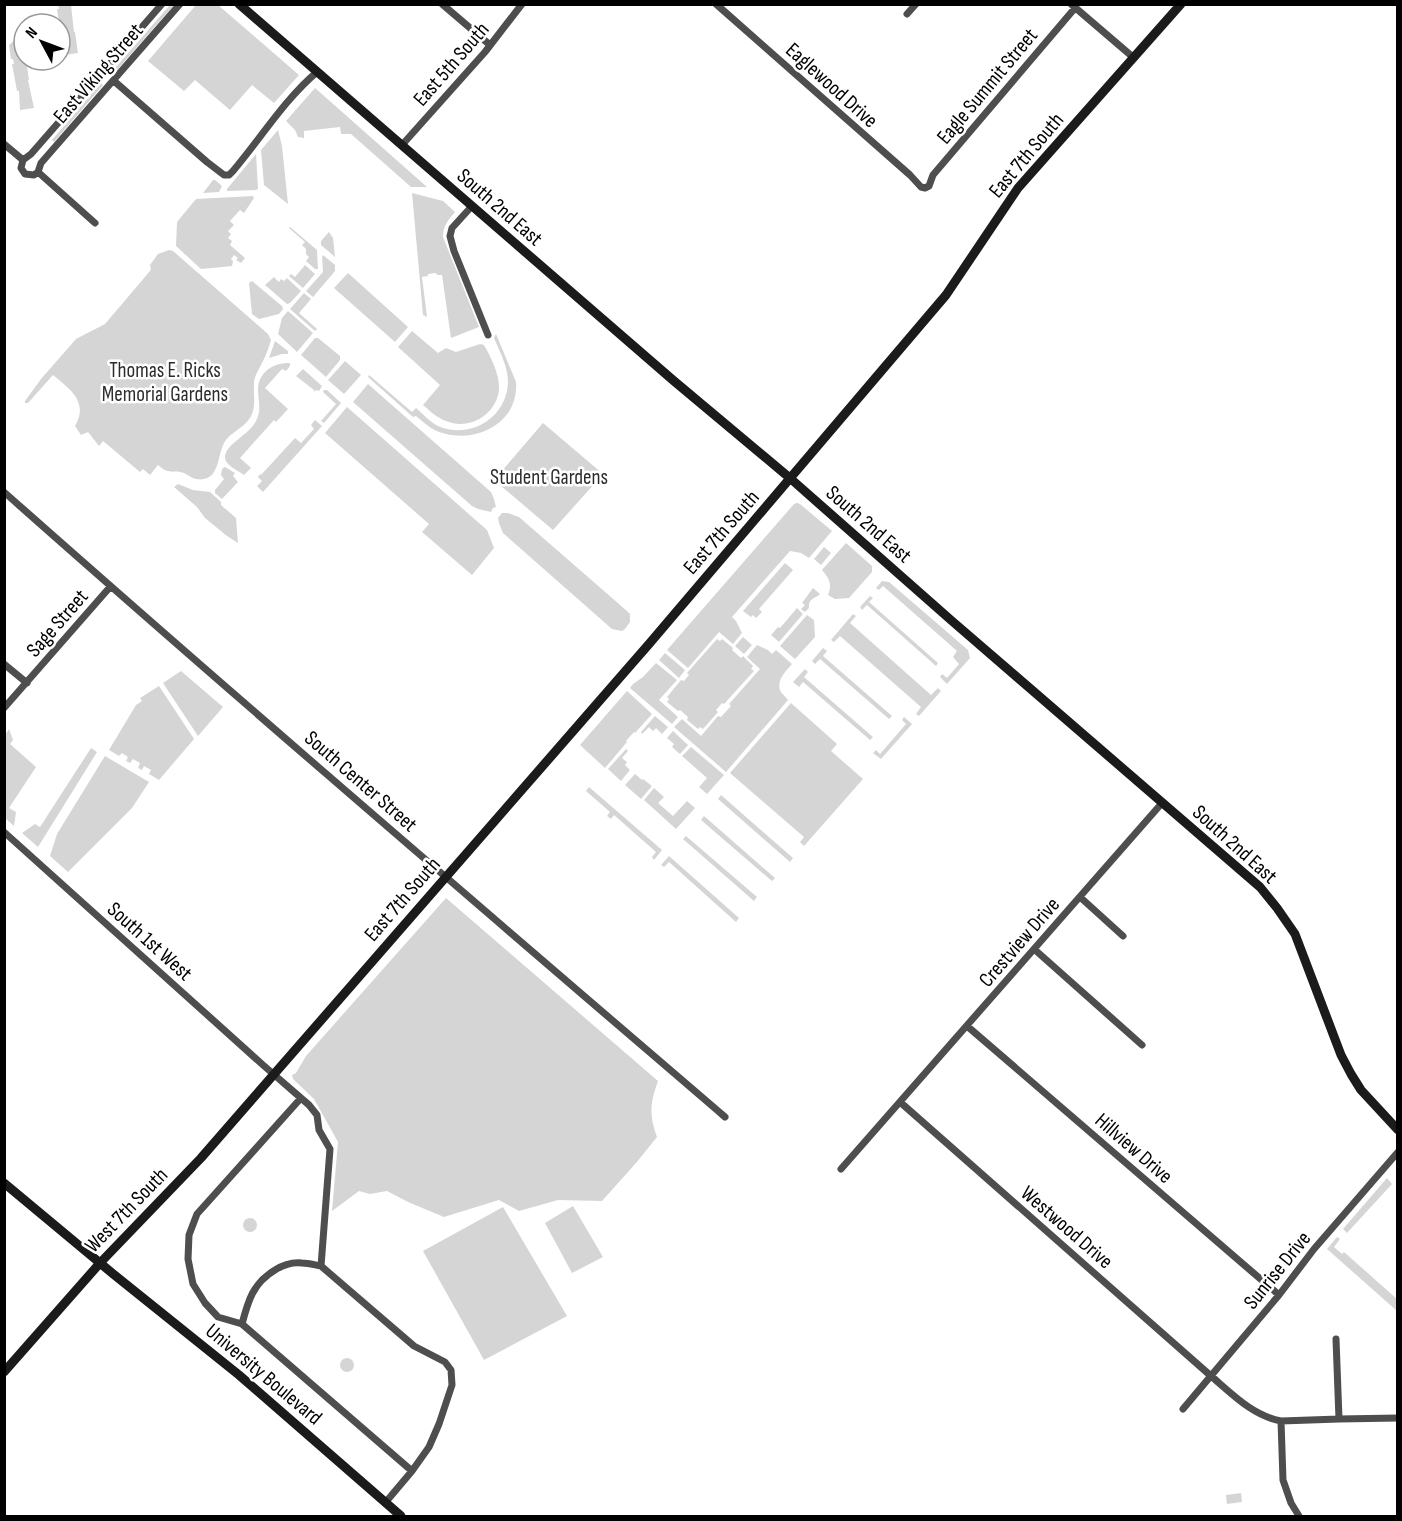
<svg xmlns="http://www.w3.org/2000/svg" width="1402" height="1521" font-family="'Sofia Sans Condensed',sans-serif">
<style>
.green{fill:#d5d5d5}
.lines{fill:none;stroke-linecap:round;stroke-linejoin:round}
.street{stroke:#4e4e4e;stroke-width:7}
.secondary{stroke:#1b1b1b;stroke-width:9}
.labels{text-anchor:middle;stroke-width:5;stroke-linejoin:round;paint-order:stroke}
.street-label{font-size:21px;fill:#000;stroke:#fff}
.park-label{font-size:21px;fill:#2c2c2c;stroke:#fff}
</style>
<rect width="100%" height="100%" fill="#fff"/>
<path class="green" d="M58,5H71L74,32H75L78,53L65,55L63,37L61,36L57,9H59Z
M170,5H174L117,70L115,68Z
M196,5H218L299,75L274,103L252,85L230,110L195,80L184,91L148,61Z
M22,33L24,45L23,47L24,60H26L29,80H28L34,108L20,110L19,91H17L12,64H14L13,59H11L9,45Z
M101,83L103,85L54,142L52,140Z
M315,88L427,187H411L351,134H341L340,127L304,131V138L298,137L295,130L286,121Z
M278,130L282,146L288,204L264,185L261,150Z
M256,154L258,189L256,190L227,191V189Z
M213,180H215L222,186L219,192L203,193Z
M412,193L443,201L455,212C448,220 443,226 443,237L479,327L451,338L442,275H437L436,273L428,274V276L422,277L427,317L423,315Z
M253,196L254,198L244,213L240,210L230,221L234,225L228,231L231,234L228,238L232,241L230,245L245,258L241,263L236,260L238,258L234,255L231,259L233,261L232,266L201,269L176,246L177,222L196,199Z
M290,227L317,250L318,269H315L306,261L309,257L306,254V249L302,245L305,242L289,228Z
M329,232L333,238L335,257L321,245V241Z
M169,250L173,251L268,334L271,340C269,347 266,355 263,361C260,368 255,374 254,382C253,395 257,406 250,418C243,429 230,432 224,443C217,456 220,483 196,479C192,478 188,475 184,473C172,469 170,476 158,465L150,475L143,469L140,472L103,441L99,446L88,432L81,435L75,426C89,402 70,389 53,375L28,403H25V401L41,379L76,339L105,324L150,271L151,269L150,265L158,254Z
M323,255L335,265V271L313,297L306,291L323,272L322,257Z
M305,265L315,274L303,288L289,276L291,274L295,277Z
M348,273L408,327L395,342L334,288Z
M274,277L279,282L281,279L284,281L287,278L301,291L290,303L287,304L265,285Z
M252,281L282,306L283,309L279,314L259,319L252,314L249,283Z
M304,293L311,299L299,313L317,329L315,331L290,309Z
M288,311L313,333L297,352L278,334L282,318Z
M412,331L438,353L446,348L456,352L480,344L484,345C491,357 500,375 499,390C496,415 469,431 446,421C437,418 430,411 423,405L440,385L398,347Z
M496,334L516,382C517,393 514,404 508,413C491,437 455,442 431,428C425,424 421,420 416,416L413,417L368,377L369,375L412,412L416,408C423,414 430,422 438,426C470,440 507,418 508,382C508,367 500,352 494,338Z
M315,338H318L340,356V360L326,377L301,355Z
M275,341L288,351V354H282L269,358Z
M345,361L361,375L344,394L328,380Z
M287,363H290V366L286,371L282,369L265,388L288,409L276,422L274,420L240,458L251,468L244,475C238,470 224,465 225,456C227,443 249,435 256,421C262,410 258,400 258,389C259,372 272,364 287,363Z
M303,369L322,386L319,391L316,390L314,392V390L296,376Z
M368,384L491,492L494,499L496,507L493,508L491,512L478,509L472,506L353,402Z
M324,390H327L341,403L324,423L321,421L336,404L323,392Z
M347,407L487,530L494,548L472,575L422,532L429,524L325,433Z
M315,420L322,426L263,492L257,486L262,481L258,477L260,474L261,475L295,438L301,443L314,429L311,425Z
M543,423L603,474L553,530L494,480Z
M225,467L235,473L233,476L238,482L222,499L215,493V490L224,479L221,475L222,469Z
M178,484L193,490L210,492L221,502V505L236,518L238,543L227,536L205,518L197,507L174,487Z
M797,503L800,504L832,531L809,558L801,553L790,551L732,617L736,621L742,633L733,644L719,632L688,668L667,650L794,504Z
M502,513H508L519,517L627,611L630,614V622L625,629L622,631L612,629L503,533L499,523L498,518Z
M846,543L872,566V572L849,598L835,599L828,595C832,585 830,579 822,570Z
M824,547L831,553L821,565L814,559Z
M785,563L793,570L759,609L762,612L756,618L753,615L751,617L743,611Z
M882,581L889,582L968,650L970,658L947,684L940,677L942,674L947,678L959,664L953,657L957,651L883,586L879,590L876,588Z
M813,588L820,594C815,599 808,598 809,608L805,612L801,609L805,605L802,603Z
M870,596L873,598L869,602L938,663L936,666L867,605L862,610L860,607Z
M797,608L803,614L779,642L771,635L778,627L780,628Z
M853,614L856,616L850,623L931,695L938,688L941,691L919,716L916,714L921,707L840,636L834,642L831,640Z
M807,615L814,620L815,637L795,659L780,646Z
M743,637L752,645L744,654L735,646Z
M717,639L720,641L722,639L733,648L732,650L741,658L743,656L753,666L751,669L754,671L724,704L722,703L716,710L718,712L703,729L700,727L698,729L687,720L688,717L680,710L678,711L667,702L669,699L667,697L681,680L684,681L689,675L687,673Z
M757,645L768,650L772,654L776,650L792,664C786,671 775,681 781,692C783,695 786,697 788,700L726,772L674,727L682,719L701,736L718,716L721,717L731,706L729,704L760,669L747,657Z
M823,648L827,651L823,656L892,716L889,719L820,659L815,664L812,661Z
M665,653L685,670L679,678L659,660Z
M656,663L677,680L659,700L678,717L672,724L630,688L633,684L643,677Z
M805,669L808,672L804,677L873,737L870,740L803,682L799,687L793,682Z
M181,671L223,707L198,736L163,683Z
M159,686L194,739L159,780L149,774L151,770L144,766L142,770L138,768L140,763L133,759L130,763L126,761L128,757L122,753L119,756L109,750L136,705L142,701L140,698Z
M627,691L652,714L635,733L634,732L626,741L627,742L605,768L580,745Z
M791,703L837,744L831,751L863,779L804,846L800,842L804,837L730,773Z
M655,716L668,727L662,734L656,728L653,731L649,727L642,734L641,732Z
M904,717L912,724L881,759L873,753L876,750L880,754L906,724L902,720Z
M9,729L13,740L10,744L36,767L9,808L16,812L14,826L5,818V735Z
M673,731L688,745L680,754L672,747L674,744L667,738Z
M691,747L724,775L707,794L699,787L707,778L682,756Z
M91,748L97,752L38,847L22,833L35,824L40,827Z
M626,749L628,751L622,758L627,762L625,765L630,770L621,781L608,769Z
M105,756L149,782L132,808L68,872L50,856L57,834Z
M635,774L642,780L643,779L652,786L641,799L625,785Z
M589,787L662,850L654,860L652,857L656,852L614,815L611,819L607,816L610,812L586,791Z
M654,788L664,797L658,803L673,816L687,801L695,808L676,829L644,800Z
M721,795L793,858L790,862L718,799Z
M704,816L775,878L772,881L701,820Z
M686,836L757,897L754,901L683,839Z
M669,856L739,918L736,922L669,862L664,867L661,865Z
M446,898L658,1081C650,1103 649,1115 657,1137L636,1163L602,1201L558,1200L519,1211L499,1200L444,1217L408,1202L387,1191L370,1194L359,1191L332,1211L338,1142L314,1099L293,1079L292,1075L296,1073L306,1056Z
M1387,1178L1392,1184L1347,1233L1343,1229Z
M573,1206L603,1257L572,1273L545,1223Z
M503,1207L567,1316L484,1360L423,1251Z
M243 1225a7 7 0 1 1 14 0a7 7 0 1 1-14 0Z
M1337,1237L1340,1239L1334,1247L1342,1254L1344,1252L1397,1299V1311L1327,1249Z
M340 1365a7 7 0 1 1 14 0a7 7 0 1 1-14 0Z
M1241,1493L1242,1502L1227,1504L1226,1495Z"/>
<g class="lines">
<path class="street" d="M162,4L31,154L23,160L21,168L25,174L34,175L38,172L41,163L180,4
M442,4L490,45
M716,4L910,175L921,187L925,188L929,186L933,175L1075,8
M1071,4L1134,58
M907,14L916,4
M114,81L207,162L224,175H229L233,171C261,138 285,99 317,72
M4,144L23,160
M402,145L485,52L522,4
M38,172L95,223
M472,206L452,228L450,236L454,251L488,335
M4,492C242,703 484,910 725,1117
M4,664L27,683
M4,708L110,587
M4,832L263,1065L309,1105L317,1115L319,1130L330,1149L321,1266L414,1346L445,1362L451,1370L452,1385L439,1424L429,1447L412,1471L385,1503
M1080,897L1123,936
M1034,949L1142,1045
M967,1026L1279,1295
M301,1098L197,1214L189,1235L188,1259L193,1284L205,1303L218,1317L242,1324L412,1471
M900,1102L1211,1376C1232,1394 1253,1416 1281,1421L1339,1419L1398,1418
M841,1169L1162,803
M242,1324C248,1301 253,1283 275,1270C283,1265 293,1262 302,1263C308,1263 315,1265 321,1266
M1336,1339L1339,1419
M1183,1409L1279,1295L1314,1249L1398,1152
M1281,1421L1283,1480L1291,1503L1299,1516"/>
<path class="secondary" d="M239,4L674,381L791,479L952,621L1260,887L1277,908L1295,934L1341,1055L1351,1074L1361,1090L1398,1130
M4,1183L112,1273L239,1375L401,1516
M4,1372L100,1263L201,1158L649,644L946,295L1018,188L1181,4"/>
</g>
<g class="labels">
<g class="street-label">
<text transform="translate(451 64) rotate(-49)" y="7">East 5th South</text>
<text transform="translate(98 73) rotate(-49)" y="7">East Viking Street</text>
<text transform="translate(832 85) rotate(42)" y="7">Eaglewood Drive</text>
<text transform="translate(987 86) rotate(-50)" y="7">Eagle Summit Street</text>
<text transform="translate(1026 155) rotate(-50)" y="7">East 7th South</text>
<text transform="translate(500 207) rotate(41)" y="7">South 2nd East</text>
<text transform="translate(869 524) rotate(41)" y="7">South 2nd East</text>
<text transform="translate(721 532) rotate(-49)" y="7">East 7th South</text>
<text transform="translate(57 623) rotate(-49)" y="7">Sage Street</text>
<text transform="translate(361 781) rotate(41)" y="7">South Center Street</text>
<text transform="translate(1235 844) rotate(42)" y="7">South 2nd East</text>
<text transform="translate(402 899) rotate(-49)" y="7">East 7th South</text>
<text transform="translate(150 941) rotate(42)" y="7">South 1st West</text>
<text transform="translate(1019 942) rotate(-49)" y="7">Crestview Drive</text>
<text transform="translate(1134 1148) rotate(41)" y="7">Hillview Drive</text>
<text transform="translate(126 1210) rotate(-46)" y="7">West 7th South</text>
<text transform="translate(1067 1227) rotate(41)" y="7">Westwood Drive</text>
<text transform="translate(1277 1270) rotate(-51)" y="7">Sunrise Drive</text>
<text transform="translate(264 1374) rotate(40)" y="7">University Boulevard</text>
</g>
<g class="park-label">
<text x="165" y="377">Thomas E. Ricks<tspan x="165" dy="24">Memorial Gardens</tspan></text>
<text x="549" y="484">Student Gardens</text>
</g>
</g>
<rect width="1402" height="1521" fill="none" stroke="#000000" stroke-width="12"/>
<g transform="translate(42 42) rotate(311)"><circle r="28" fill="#ffffff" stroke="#999999" stroke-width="1.5"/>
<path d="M0-4.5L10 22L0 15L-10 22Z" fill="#000000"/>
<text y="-9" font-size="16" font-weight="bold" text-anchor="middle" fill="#000000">N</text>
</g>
</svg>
